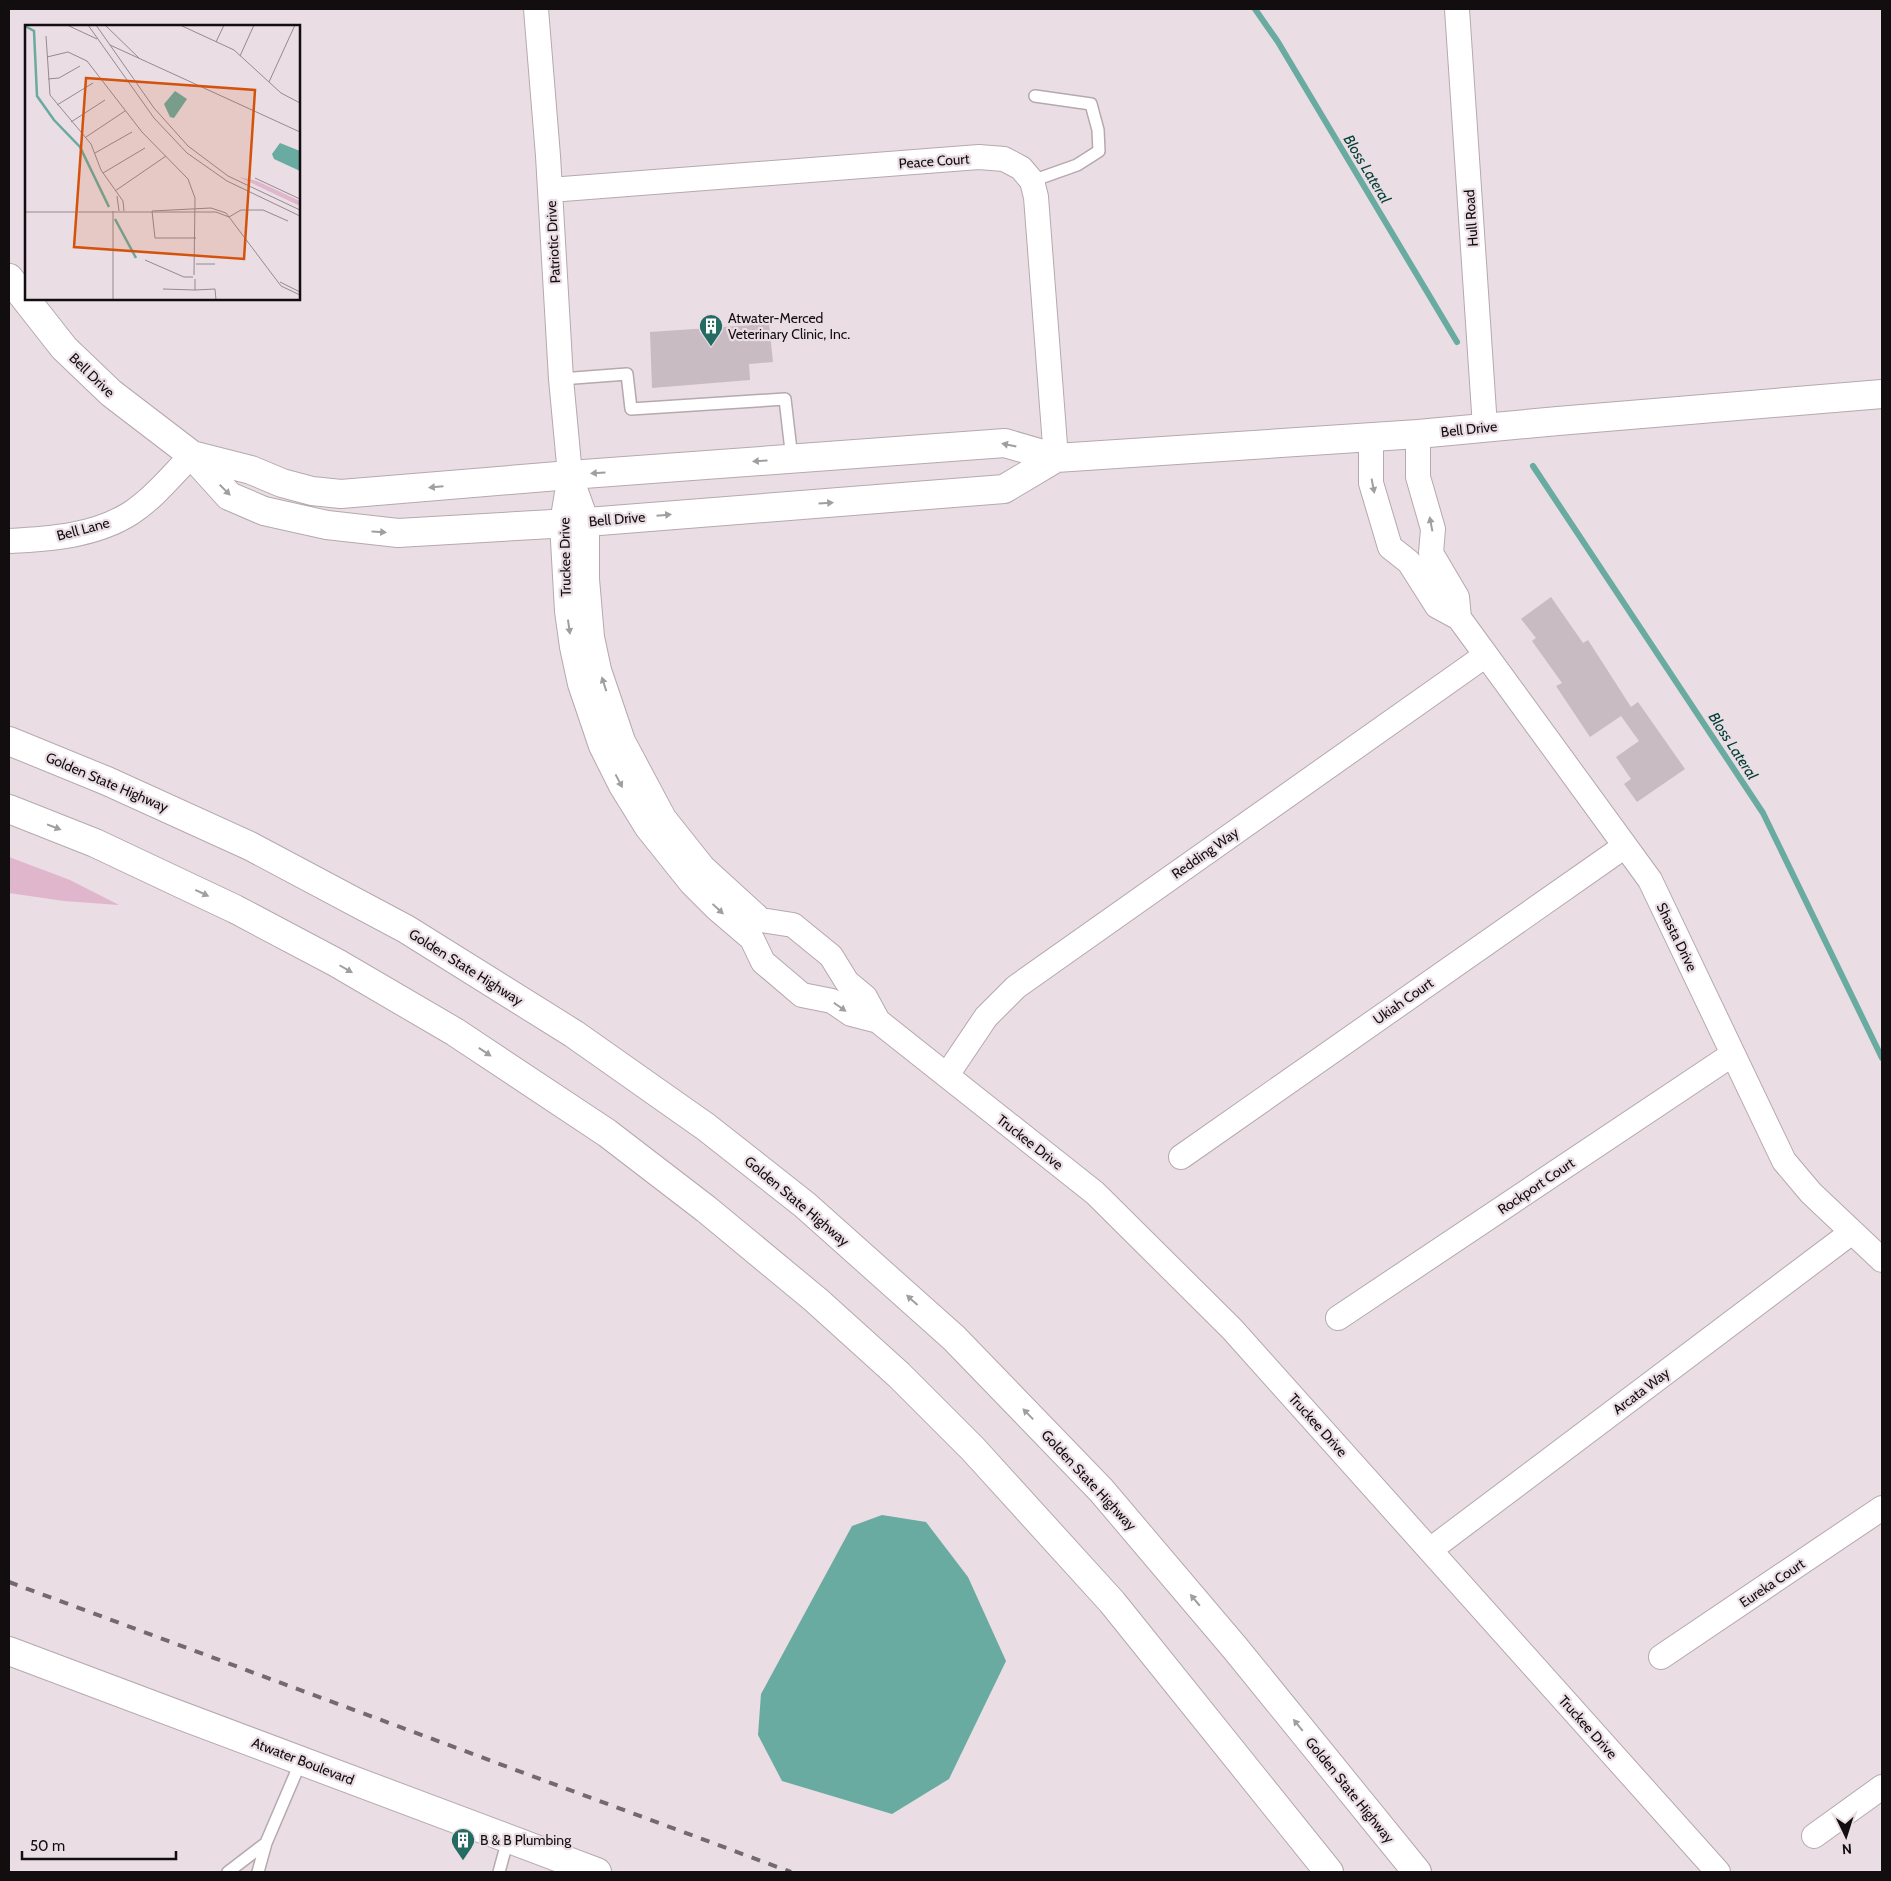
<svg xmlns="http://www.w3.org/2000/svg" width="1891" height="1881" font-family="Cabin,sans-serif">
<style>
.green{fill:#dfb6cb}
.water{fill:#69aba0}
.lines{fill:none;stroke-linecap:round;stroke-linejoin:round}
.stream{stroke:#69aba0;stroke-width:6}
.building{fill:#c8bbc2}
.lane-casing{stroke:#b5a8ae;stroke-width:14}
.street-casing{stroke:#b5a8ae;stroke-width:26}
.secondary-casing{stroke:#b5a8ae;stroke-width:30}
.highway-casing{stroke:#b5a8ae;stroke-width:30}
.lane{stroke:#fff;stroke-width:11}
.street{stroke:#fff;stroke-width:24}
.secondary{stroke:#fff;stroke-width:28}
.highway{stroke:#fff;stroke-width:28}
.rail{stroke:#726a6f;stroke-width:4;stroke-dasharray:9 9;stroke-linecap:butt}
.oneway{fill:#a09f9f}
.labels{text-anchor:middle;stroke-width:4.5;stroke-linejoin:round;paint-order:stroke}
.street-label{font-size:14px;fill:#120e10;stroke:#eadde4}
.poi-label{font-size:14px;fill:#120e10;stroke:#eadde4;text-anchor:start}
.water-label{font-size:15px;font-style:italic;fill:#003e37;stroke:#eadde4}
.inset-river{fill:none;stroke:#69aba0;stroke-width:2.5}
.inset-road{fill:none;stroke:#948a8f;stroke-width:1}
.view{fill:#d3520c;fill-opacity:0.15;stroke:#d3520c;stroke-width:2.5}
.inset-edge{fill:none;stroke:#120e10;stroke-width:2.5}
</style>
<rect width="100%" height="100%" fill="#eadde4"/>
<path class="green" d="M9,857L70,880L119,905L64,901L9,893Z"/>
<path class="water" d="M882,1515L926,1522L968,1577L1006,1661L949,1779L892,1814L782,1781L758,1735L761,1694L852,1526Z"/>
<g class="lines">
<path class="stream" d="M1255,9L1278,42L1457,342
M1533,466L1763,813L1882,1058"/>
</g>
<path class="building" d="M769,324L773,362L749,364L750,380L652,388L650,332Z
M1551,597L1583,643L1588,640L1631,707L1638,702L1685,769L1637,802L1624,784L1631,779L1616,757L1639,741L1621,716L1590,737L1556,686L1562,683L1532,641L1536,638L1521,619Z"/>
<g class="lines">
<g class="lane-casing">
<path id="lane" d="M1032,181L1077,165L1099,151L1098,130L1091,104L1035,96
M561,379L627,374L631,409L785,399L792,459
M228,1872L266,1843
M258,1872L266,1843L301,1761
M499,1872L508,1839"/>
</g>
<g class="street-casing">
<path id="street" d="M536,9L548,156L561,379L570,475L587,522V579L592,637L599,670L623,741L664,818L703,867L761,920L793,925L831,956L847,982L865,997L878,1021
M1457,9L1485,427
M550,190L979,157L1004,159L1021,168L1032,181L1036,197L1056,458
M1418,434V477L1433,529L1431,553L1457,597L1459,618
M1371,438V483L1390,547L1409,562L1437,606L1459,618L1650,880L1784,1161L1811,1193L1882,1260
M570,475L562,523L567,611L572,647L580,684L601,746L621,786L647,828L691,883L717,909L752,939L763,962L802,995L832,1001L851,1014L878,1021L1095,1193L1232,1329L1718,1872
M9,541C50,539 95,536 131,513C154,498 173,474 192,455
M947,1075L986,1017L1016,987L1486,655
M1181,1157L1625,846
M1338,1318L1733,1054
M1430,1550L1852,1232
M1661,1657L1882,1508
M1814,1836L1882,1787"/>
</g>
<g class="secondary-casing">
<path id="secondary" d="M9,278L64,348L111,393L192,455L229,496L264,511L327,525L398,533L587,522L1004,489L1056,458
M192,455L251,470L282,483L312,491L341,494L570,475L1005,443L1056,458L1418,434L1558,421L1882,394
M9,1651L597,1872"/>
</g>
<g class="highway-casing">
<path id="highway" d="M9,741L107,781L250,846L406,929L574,1034L706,1127L805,1205L954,1338L1101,1490L1235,1648L1417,1872
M9,809L95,843L235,909L337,963L455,1032L607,1133L706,1209L816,1300L899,1375L973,1449L1112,1602L1329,1872"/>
</g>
<use href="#lane" class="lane"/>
<use href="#street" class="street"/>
<use href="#secondary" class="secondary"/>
<use href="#highway" class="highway"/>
<path class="rail" d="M9,1582L791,1872"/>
</g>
<defs><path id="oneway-solid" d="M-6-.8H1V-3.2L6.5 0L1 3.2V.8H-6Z" transform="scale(1.25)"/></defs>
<g class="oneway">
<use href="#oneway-solid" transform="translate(1009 445) rotate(-168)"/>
<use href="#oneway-solid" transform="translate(760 461) rotate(176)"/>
<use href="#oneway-solid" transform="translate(598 473) rotate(176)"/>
<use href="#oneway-solid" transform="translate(1373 486) rotate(79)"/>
<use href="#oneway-solid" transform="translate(436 487) rotate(175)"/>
<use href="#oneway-solid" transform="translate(225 490) rotate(45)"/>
<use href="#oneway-solid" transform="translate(826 503) rotate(-4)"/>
<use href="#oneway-solid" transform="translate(664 515) rotate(-5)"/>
<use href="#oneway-solid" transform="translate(1431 524) rotate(-101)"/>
<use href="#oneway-solid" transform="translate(379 532) rotate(4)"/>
<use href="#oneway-solid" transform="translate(569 627) rotate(82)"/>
<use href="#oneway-solid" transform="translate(604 684) rotate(-108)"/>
<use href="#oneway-solid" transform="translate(619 781) rotate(62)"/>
<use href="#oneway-solid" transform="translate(54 827) rotate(21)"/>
<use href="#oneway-solid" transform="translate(202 893) rotate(25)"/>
<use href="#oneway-solid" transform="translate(718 909) rotate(43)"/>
<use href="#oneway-solid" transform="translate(346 969) rotate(30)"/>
<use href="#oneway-solid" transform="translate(840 1007) rotate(35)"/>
<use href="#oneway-solid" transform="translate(485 1052) rotate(34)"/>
<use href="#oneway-solid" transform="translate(912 1300) rotate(-138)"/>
<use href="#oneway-solid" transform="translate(1028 1414) rotate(-134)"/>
<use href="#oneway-solid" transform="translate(1195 1600) rotate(-130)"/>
<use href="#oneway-solid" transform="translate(1298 1725) rotate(-129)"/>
</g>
<defs>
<g id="building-pin" transform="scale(1.25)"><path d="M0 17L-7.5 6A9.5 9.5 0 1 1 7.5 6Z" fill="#246b61" stroke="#eadde4"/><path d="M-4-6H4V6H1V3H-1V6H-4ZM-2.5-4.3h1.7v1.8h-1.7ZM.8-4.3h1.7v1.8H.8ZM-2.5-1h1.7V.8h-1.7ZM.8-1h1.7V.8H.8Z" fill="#fff"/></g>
</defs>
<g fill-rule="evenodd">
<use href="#building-pin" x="711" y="326"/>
<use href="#building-pin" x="463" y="1840"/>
</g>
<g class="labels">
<g class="street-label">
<text transform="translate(934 161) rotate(-4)" y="5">Peace Court</text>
<text transform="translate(1471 218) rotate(-94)" y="5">Hull Road</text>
<text transform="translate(553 242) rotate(-93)" y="5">Patriotic Drive</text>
<text transform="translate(92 375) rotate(44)" y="5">Bell Drive</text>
<text transform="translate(1469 429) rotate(-6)" y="5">Bell Drive</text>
<text transform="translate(617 519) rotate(-5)" y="5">Bell Drive</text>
<text transform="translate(83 529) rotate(-15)" y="5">Bell Lane</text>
<text transform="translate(565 557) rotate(-91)" y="5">Truckee Drive</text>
<text transform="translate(107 782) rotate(23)" y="5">Golden State Highway</text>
<text transform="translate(1205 853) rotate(-35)" y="5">Redding Way</text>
<text transform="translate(1677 937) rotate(64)" y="5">Shasta Drive</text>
<text transform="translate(466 967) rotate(32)" y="5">Golden State Highway</text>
<text transform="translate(1403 1001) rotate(-35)" y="5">Ukiah Court</text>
<text transform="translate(1030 1142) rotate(38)" y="5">Truckee Drive</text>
<text transform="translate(1536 1186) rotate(-34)" y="5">Rockport Court</text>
<text transform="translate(797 1201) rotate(40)" y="5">Golden State Highway</text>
<text transform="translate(1641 1391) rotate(-37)" y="5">Arcata Way</text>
<text transform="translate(1318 1425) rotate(48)" y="5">Truckee Drive</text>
<text transform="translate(1089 1480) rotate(47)" y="5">Golden State Highway</text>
<text transform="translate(1772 1583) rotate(-34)" y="5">Eureka Court</text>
<text transform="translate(1588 1727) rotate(48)" y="5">Truckee Drive</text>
<text transform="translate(303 1761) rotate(21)" y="5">Atwater Boulevard</text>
<text transform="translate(1350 1790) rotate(51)" y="5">Golden State Highway</text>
</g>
<g class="poi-label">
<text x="728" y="323">Atwater-Merced<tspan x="728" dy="16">Veterinary Clinic, Inc.</tspan></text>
<text x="480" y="1845">B &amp; B Plumbing</text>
</g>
<g class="water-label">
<text transform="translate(1367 169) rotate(59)" y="5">Bloss Lateral</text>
<text transform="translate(1733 746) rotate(57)" y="5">Bloss Lateral</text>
</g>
</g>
<g transform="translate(25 25)">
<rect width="275" height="275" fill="#eadde4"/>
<path d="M214,152L232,156L275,176V181Z" fill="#dfb6cb"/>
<path d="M150,66L162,74L149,93L145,92L139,79ZM255,118L275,126V146L249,134L247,129Z" fill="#69aba0"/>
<path class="inset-river" d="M0,1L9,6L12,71L29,95L55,122L84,182M90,194L111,233"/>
<path class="inset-road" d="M42,0L72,14M63,0L129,93L162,128L202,156L275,191M71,0L129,83L163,121L203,151L275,185M80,0L115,34M155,0L209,25L256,68L275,78M21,11L25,70L66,119L76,145L98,176L99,186M191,17L199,0M85,20L275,107M215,31L229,0M22,32L43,27L62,36L117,107L163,154L170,173L169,250M23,54L34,53L55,41M244,57L270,0M32,80L68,58M46,97L80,75M61,112L100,86M70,128L107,107M78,148L120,123M230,153L275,174M90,166L141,131M92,171L94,186M127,186L186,183L201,188L256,261L275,270M127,186L130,213H171M0,187H191L204,192M204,192L216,185H238L263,196M120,235L159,252H168M171,239H190M170,254V265L190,264L191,275M255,257L275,267M138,264L170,265M88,275V186"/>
<path class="view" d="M61,53L230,65L219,234L49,222Z"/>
<rect width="275" height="275" class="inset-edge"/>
</g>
<rect width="1891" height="1881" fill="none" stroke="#120e10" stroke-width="20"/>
<g transform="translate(1846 1836) rotate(176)" stroke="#eadde4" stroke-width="4" paint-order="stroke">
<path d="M0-4L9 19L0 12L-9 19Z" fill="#120e10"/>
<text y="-8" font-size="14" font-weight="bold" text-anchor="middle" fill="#120e10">N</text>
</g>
<path d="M22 1851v8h154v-8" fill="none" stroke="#120e10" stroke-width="2.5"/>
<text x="30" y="1851" font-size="15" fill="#120e10" stroke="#eadde4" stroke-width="4" paint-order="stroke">50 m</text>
</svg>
